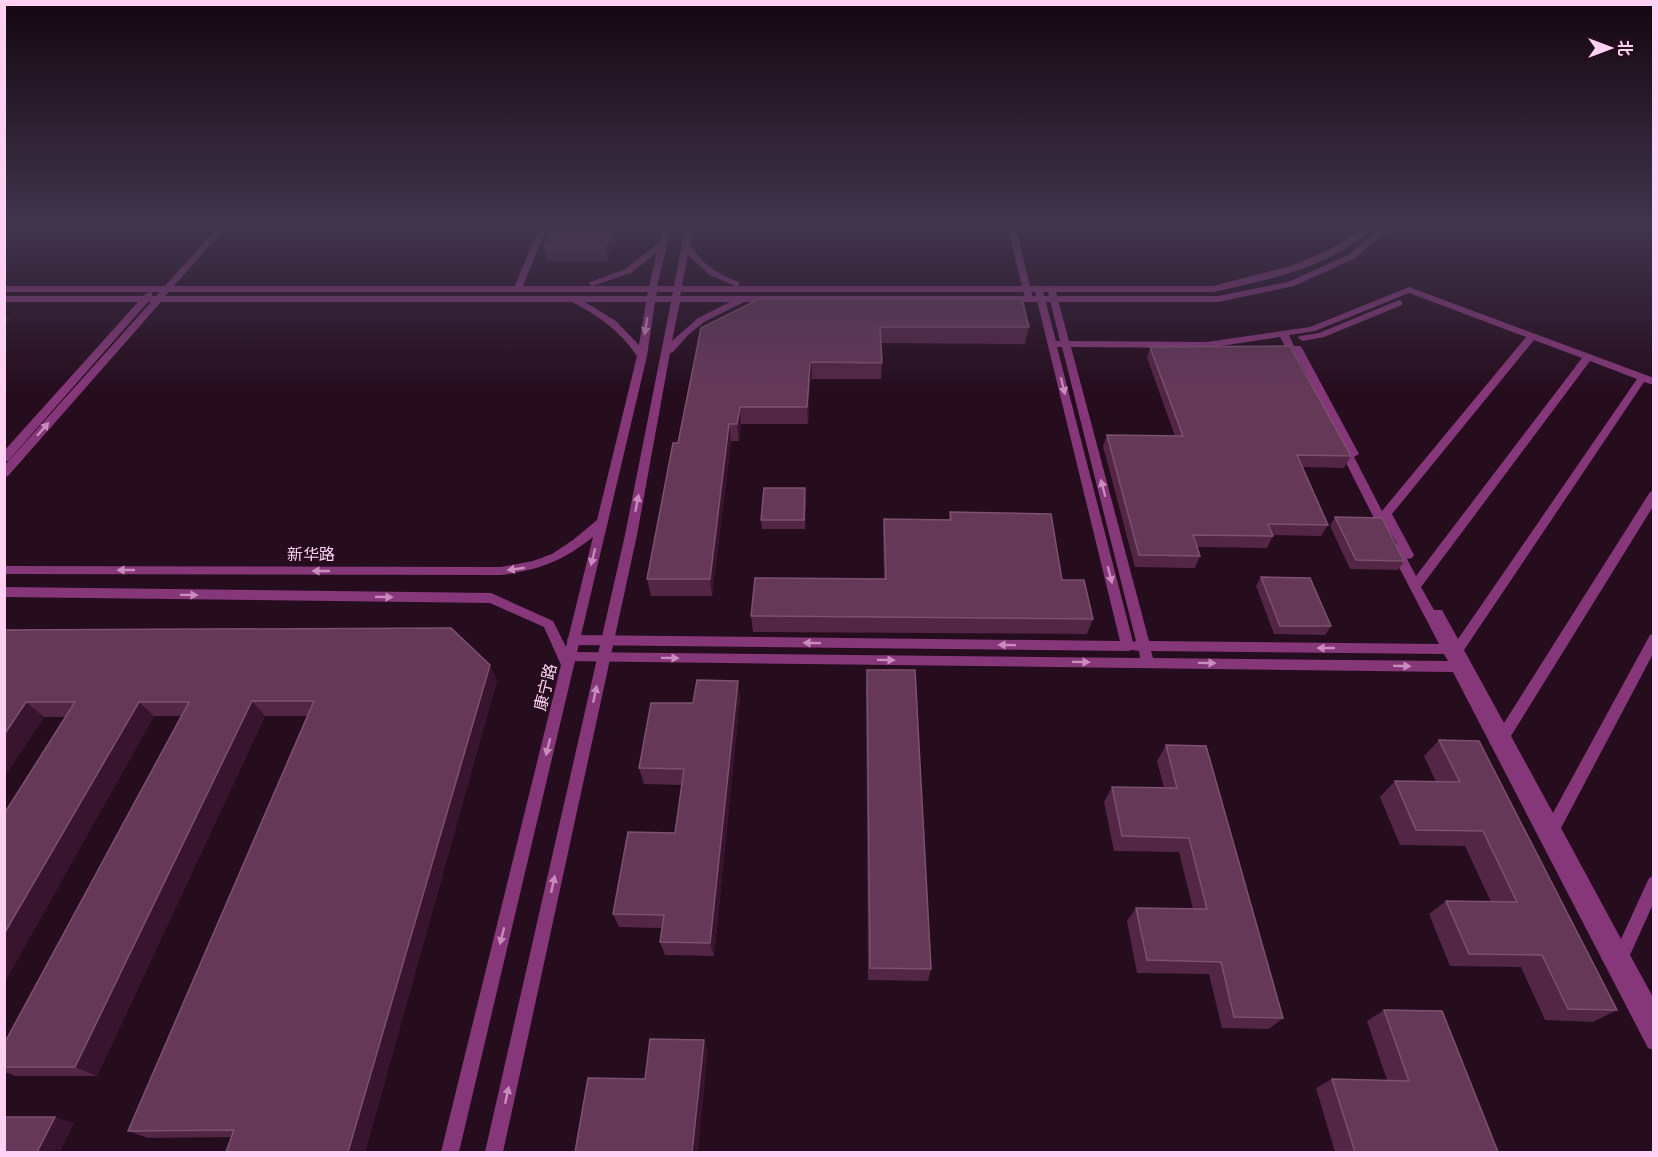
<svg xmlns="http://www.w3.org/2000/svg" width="1658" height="1157" font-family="Commissioner,'Noto Sans SC',sans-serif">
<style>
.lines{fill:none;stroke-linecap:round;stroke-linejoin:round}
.minor{fill:#863779;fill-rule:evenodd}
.tertiary{fill:#863779;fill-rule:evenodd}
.wall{fill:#532645}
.shaded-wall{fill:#39142e}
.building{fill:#653858;stroke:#7e5070;stroke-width:1.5}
.oneway{fill:#c98cbd}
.labels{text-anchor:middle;stroke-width:4.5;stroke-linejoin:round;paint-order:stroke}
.street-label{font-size:16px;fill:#ffd1f4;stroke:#250d1e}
</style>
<rect width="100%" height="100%" fill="#250d1e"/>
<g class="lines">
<path class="minor" d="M539,228H547L522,288L515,290L514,288Z
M1008,228H1016L1033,299L1032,301H1026L1025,299Z
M1038,285L1042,288L1056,341H1060L1047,288L1051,285L1055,288L1069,341L1207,342L1310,327L1409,287L1654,378V385L1644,382L1464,650L1504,723L1650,492L1654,491V505L1511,736L1553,813L1650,635L1654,634V652L1561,828L1621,939L1649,878L1654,876V902L1630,955L1654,999V1050L1648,1048L1453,672L564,661L563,657L564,653L569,652L1140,658L1139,651L1132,650L1128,651L573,645L569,644L567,640L569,636L573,635L1120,641L1034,288ZM1409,293L1526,337L1382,511L1354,457L1359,454L1302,348L1300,346H1294L1289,335L1315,331ZM1280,337L1294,362H1300L1343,444L1338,447L1380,530L1386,534L1390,532L1397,544L1391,545L1389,548L1439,644L1149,641L1071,347L1207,348ZM1534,340L1582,358L1416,576L1407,559L1412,558L1414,555L1392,514ZM1057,347H1062L1136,641L1133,642ZM1590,361L1637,379L1458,639L1442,610H1434L1421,587ZM1151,651L1444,654L1448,661L1153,658Z
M1399,300L1402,301V305L1324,337L1303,341L1298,338L1300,336L1319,333Z"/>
<path class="tertiary" d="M217,228H225L174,286H649L657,252L631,273L592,286L588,283L625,269L660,242L663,228H671L657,286H674L685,228H693L690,245C702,264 719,275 739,282L740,284L737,286H1213L1291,266L1329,250L1363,228H1372C1331,268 1267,280 1213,292H681L680,296H1218L1288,282L1348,255L1381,228H1390L1354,259L1294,286L1218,302H744L704,322L688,335L673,352L670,353L637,535L503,1152H485L625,535L671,302H655L647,356L459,1152H441L561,665L544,627L490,603L4,597V587L491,593L553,621L566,647L593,537C563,561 539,570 501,575L4,574V566L501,567L533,561L552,554L573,540L597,520L637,356C620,331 598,315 572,302H161L8,476L4,477V466L151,302H148L8,461H4V451L138,302H4V296H143L149,292L152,293V296H156L160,292H4V286H165ZM688,255L710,275L735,286H682ZM169,292H648L647,296H165ZM657,292H673L672,296H656ZM585,302H646L639,345L616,321ZM680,302H730L698,318L672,341Z"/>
</g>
<path class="wall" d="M618,228L608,261H547L544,248Z
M759,299L1029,327L1025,344L881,343L882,363L881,379H812L810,381L808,424H741L739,441H731L712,596H651L647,579L678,443Z
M1150,347L1351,456L1344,468L1302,467L1328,525L1321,536L1273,535V536L1267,548L1197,547L1200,556L1195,568L1135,567L1103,446L1107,435L1175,436L1147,358Z
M806,497L805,529H762L761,520Z
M950,512L1062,580L1093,619L1087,634L753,632L751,616L884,579L883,535L884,519L949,520Z
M1335,517L1404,561L1398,570L1350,569L1330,526Z
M1261,577L1331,626L1325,635L1274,634L1256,586Z
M4,630L497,680L365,1152H226L232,1137L148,1138L128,1131L307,716H265L97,1076H16L4,1072V1044L181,716H154L4,983V814L66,717H44L4,777Z
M867,670L931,969L928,981L868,980L866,686Z
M740,697L714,956L665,955L660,942L662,928L619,927L613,914L675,833L682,785L644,784L639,768L693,703Z
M1439,740L1617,1010L1593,1022L1545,1020L1521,967L1450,966L1429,914L1446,901L1491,902L1465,846L1400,845L1380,797L1395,781L1436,782L1424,756Z
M1166,745L1283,1018L1269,1029L1222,1028L1209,974L1137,973L1127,921L1136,908L1193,909L1179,852L1114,851L1104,802L1112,787L1164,788L1157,761Z
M1384,1010L1498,1152H1335L1316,1088L1332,1079L1387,1080L1367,1021Z"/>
<path class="shaded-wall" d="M612,228H618L608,261L605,248Z
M4,313L10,319L4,325Z
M812,362V379L810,381L808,424L807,407L810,364Z
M740,407L741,424L739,441L737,424Z
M729,424L731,441L712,596L710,579Z
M490,665L497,680L365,1152H348Z
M738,681L740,697L714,956L710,943Z
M252,701L265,716L97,1076L75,1067Z
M26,702L44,717L4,777V735Z
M139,702L154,716L4,983V934Z
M704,1040L708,1050L698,1152H692Z
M55,1117L74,1123L60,1152H37Z"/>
<path class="building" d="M552,228H612L605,248H544Z
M759,299H1022L1029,327H880L882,363L812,362L810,364L807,407H740L737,424H729L710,579H647L673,443H678L701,328Z
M1290,346L1351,456L1297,455L1328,525L1268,524L1273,536L1193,535L1200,556L1139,555L1107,435L1183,436L1150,347Z
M764,488H805L804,520H761Z
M950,512L1051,514L1062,580H1084L1093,619L751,616L755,578L886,579L884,519L951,520Z
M1335,517L1382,518L1404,561L1356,560Z
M1261,577L1310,578L1331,626H1280Z
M451,628L490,665L348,1152H226L234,1130L128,1131L314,701H252L75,1067H4V1044L189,702H139L4,934V814L75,702H26L4,735V630Z
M867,670H915L931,969L870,968Z
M697,680L738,681L710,943L660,942L664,915L613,914L628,832L675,833L684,769L639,768L651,703H693Z
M1439,740L1479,741L1617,1010L1568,1009L1542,955L1469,954L1446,901L1517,902L1483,831L1416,830L1395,781L1460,782Z
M1166,745L1206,746L1283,1018L1234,1017L1221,962L1147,960L1136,908L1207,909L1189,838L1122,836L1112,787L1177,788Z
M1384,1010L1442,1011L1498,1152H1355L1332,1079L1409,1081Z
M650,1039L704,1040L692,1152H575L588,1078L645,1079Z
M4,1117H55L37,1152H4Z"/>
<defs><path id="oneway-solid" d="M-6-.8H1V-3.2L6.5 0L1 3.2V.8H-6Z" transform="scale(1.5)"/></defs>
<g class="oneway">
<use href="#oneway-solid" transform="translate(646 326) rotate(99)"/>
<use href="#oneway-solid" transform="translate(1063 386) rotate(76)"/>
<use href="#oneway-solid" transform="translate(43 429) rotate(-49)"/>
<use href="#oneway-solid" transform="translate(1103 488) rotate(-105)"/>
<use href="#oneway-solid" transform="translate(637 503) rotate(-79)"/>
<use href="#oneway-solid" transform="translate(593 557) rotate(104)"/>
<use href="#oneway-solid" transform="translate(516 569) rotate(172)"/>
<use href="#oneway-solid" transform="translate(126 570) rotate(-180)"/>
<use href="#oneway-solid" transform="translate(321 571) rotate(-180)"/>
<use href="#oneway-solid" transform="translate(1110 575) rotate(76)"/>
<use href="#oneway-solid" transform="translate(189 595) rotate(1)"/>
<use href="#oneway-solid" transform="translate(384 597) rotate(1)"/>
<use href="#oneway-solid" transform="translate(812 643) rotate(-179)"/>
<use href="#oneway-solid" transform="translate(1007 645) rotate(-179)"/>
<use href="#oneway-solid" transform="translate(1326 648) rotate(-180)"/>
<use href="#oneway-solid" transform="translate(670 658) rotate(1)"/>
<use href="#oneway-solid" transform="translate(886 660) rotate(1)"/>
<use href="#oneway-solid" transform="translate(1081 662) rotate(1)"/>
<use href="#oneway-solid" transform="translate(1207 663) rotate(1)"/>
<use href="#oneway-solid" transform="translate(1402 666) rotate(1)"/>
<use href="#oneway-solid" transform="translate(595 694) rotate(-78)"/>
<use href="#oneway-solid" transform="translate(548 747) rotate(104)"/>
<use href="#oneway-solid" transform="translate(553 884) rotate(-78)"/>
<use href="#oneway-solid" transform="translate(502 936) rotate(104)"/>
<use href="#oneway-solid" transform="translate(507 1095) rotate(-78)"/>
</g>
<linearGradient id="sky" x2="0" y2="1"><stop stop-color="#140710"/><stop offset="0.58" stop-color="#40354c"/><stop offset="1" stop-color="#40354c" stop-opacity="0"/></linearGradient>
<rect width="1658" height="390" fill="url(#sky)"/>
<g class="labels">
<g class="street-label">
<text x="311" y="560">新华路</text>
<text transform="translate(545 687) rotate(-76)" y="6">康宁路</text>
</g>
</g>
<rect width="1658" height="1157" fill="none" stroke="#ffd1f4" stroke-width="12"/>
<g transform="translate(1610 48) rotate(90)" stroke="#250d1e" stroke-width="4.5" paint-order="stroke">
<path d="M0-4.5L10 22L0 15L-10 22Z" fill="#ffd1f4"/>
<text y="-9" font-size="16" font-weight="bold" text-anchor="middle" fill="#ffd1f4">北</text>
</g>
</svg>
